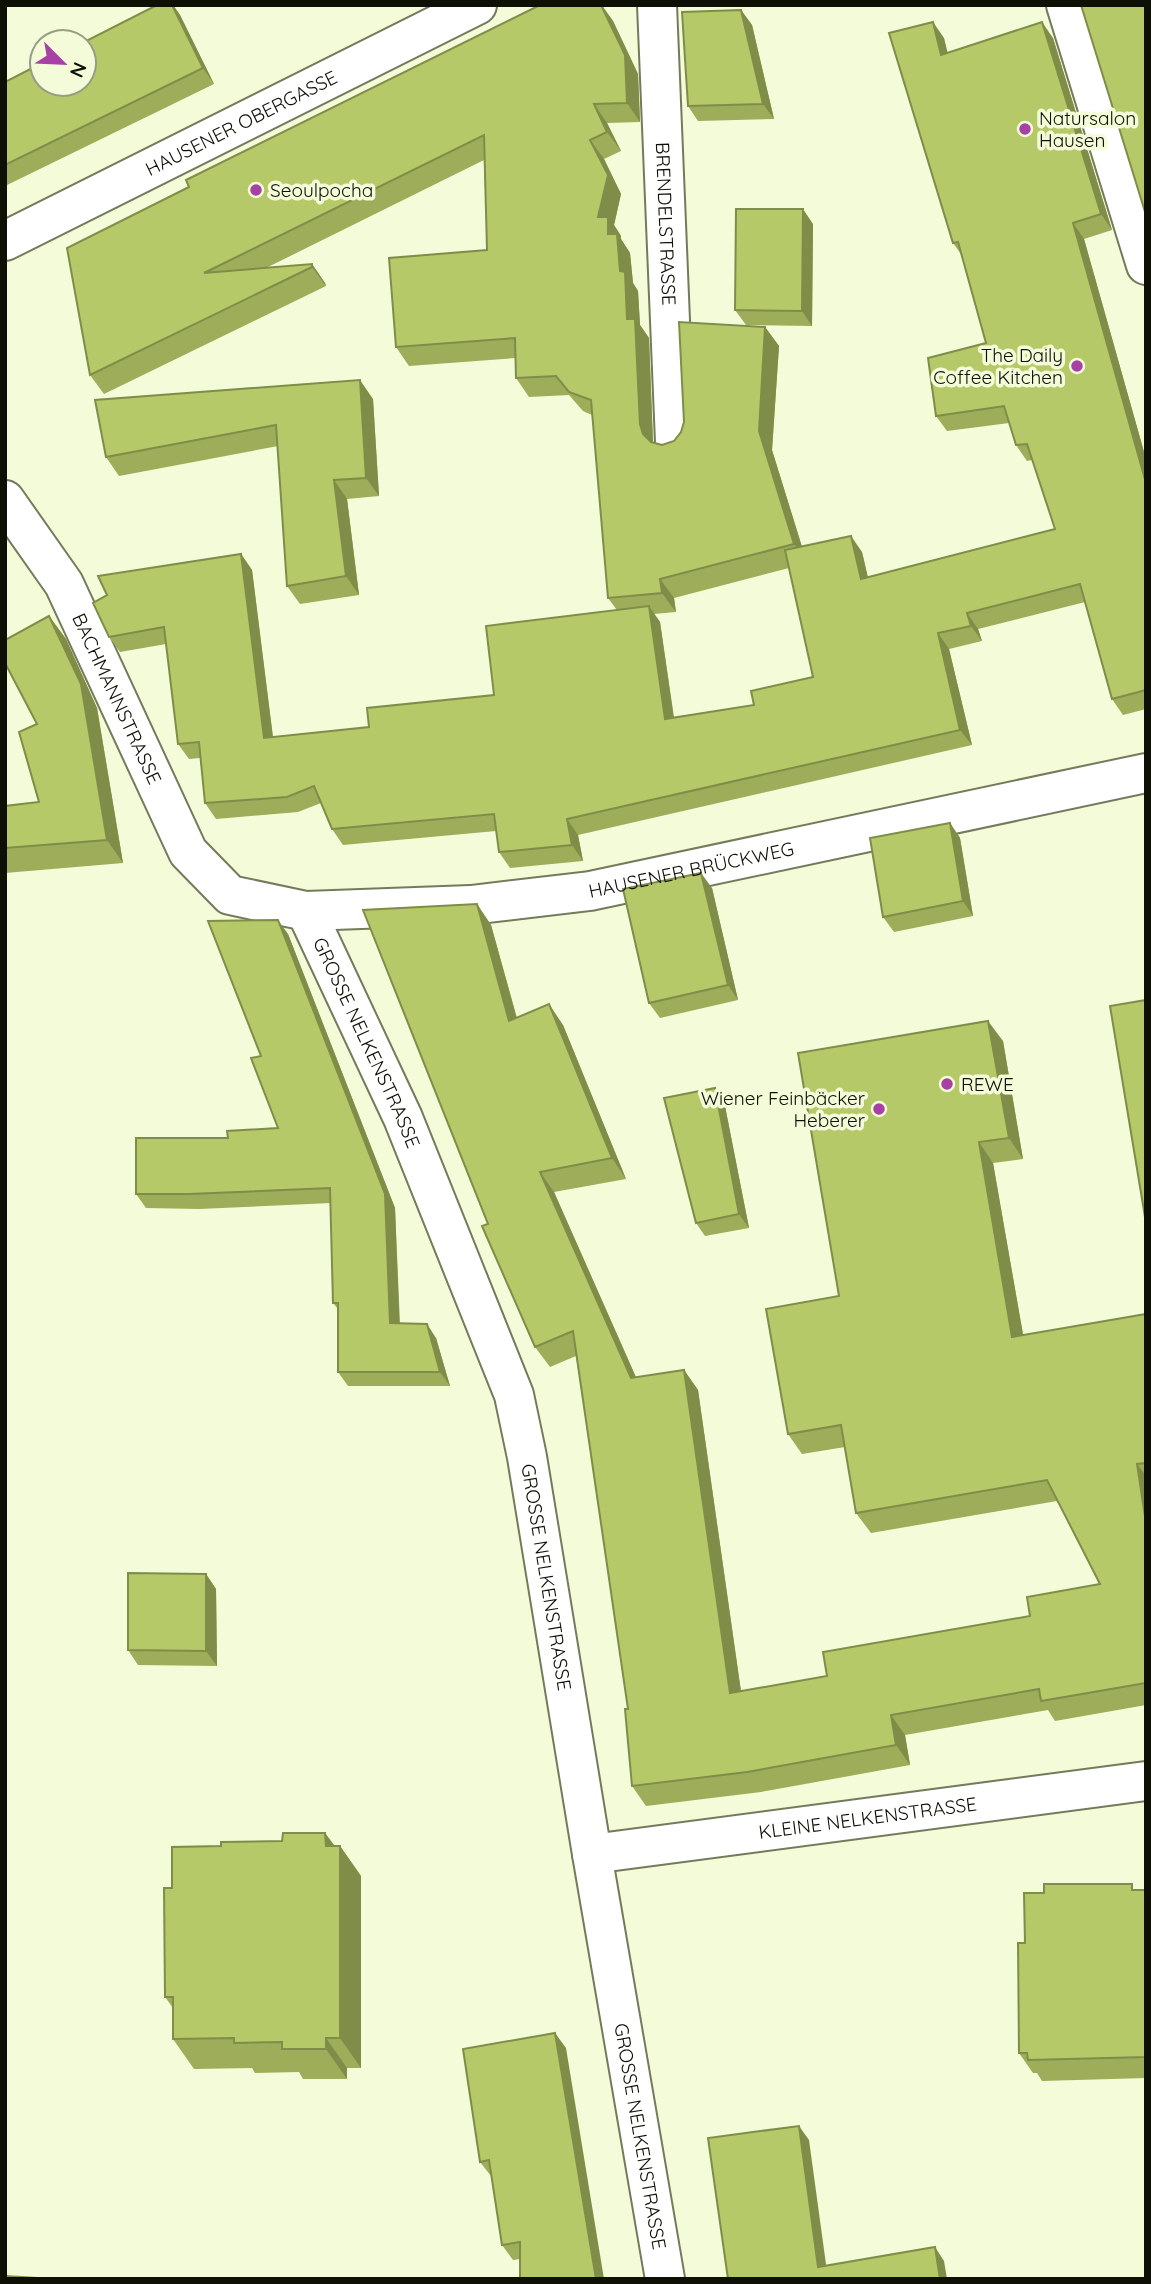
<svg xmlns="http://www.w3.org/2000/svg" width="1151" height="2284" font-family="Quicksand,sans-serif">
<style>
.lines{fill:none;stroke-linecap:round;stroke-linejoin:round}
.street-casing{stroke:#747b5c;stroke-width:42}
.street{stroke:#fff;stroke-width:38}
.wall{fill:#9dad59;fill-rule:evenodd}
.shaded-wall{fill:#7f8d49}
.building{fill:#b6c968;stroke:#7f8d49;stroke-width:2}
.poi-dot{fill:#a841a5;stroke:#f3fbd8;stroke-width:2.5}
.labels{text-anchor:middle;stroke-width:7;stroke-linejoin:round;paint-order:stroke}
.poi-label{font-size:19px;fill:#0e1005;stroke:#f3fbd8;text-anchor:start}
.street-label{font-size:19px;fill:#0e1005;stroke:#f3fbd8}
</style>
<rect width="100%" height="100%" fill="#f3fbd8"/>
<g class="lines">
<g class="street-casing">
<g id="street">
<path id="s1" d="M657,5L675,442"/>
<path d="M1066,5L1146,265"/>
<path id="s2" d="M5,241L477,5"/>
<path id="s3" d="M5,500L64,584L188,852L230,895L306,911L471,905L590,891L1146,773"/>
<path id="s4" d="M306,911L403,1118L514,1395L527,1457L592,1854L665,2279"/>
<path id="s5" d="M592,1854L1146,1781"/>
</g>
</g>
<use href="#street" class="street"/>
</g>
<path class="wall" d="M157,5H173L180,15L214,84L5,186V82Z
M540,5H602L613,21L638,74L640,122L607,123L621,151L604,159L621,194L614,225L621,236V239L630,253L633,283L638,291L640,325L649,338L653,442L662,445L674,441L765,327L779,346L772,450L802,547L862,552L868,578L1055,529L1032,460L1027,461L1016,445L1009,423L947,431L936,416L986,343L961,254L953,243L944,38L947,53L1053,38L1112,230L1084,239L1146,459V709L1123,715L1112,699L1085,602L978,629L982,641L949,649L972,745L578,835L583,861L510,868L499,852L496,831L343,845L332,829L321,803L298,812L216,819L205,803L200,758L189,759L178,744L166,644L120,652L109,637L241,554L252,570L273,737L369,727L494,695L617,610L608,598L592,415L583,411L569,395L529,397L516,378L515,358L409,366L396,347L487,250L484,160L266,268L312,264L325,283L326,286L104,394L90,375L189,187ZM789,568L813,677L754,705L674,717L660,622L654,614L676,612L674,598Z
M741,10L752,25L774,119L698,121L688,106Z
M813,224L812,326L746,325L735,310Z
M373,399L379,496L347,499L359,595L300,604L287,586L278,446L119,476L106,457Z
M49,616L66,639L97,708L123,863L5,873V806L39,802L37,724Z
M950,823L960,838L973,916L894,932L883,917Z
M712,888L738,1000L660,1018L649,1003Z
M477,904L491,925L517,1018L563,1025L626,1179L554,1192L636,1377L684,1370L698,1390L741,1691L827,1676L1030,1616L1100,1584L1057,1501L871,1533L856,1513L845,1447L802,1454L788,1434L839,1296L1003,1041L1023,1159L993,1163L1023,1335L1146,1314V1705L1055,1721L1048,1710L905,1735L910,1765L761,1792L646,1806L632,1786L628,1709L576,1356L550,1367L535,1347L488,1224Z
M288,934L395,1208L400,1323L436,1338L450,1386H348L338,1372V1309L333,1303L331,1203L199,1209L146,1208L136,1194L228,1138L278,1128L261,1056Z
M724,1101L749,1228L705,1236L696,1223Z
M206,1574L216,1589L217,1666L138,1665L128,1650Z
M325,1833L335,1846H340L361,1876V2068H347V2079H303L299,2072L255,2073L252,2068L194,2069L173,2039V2008L165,1997L172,1888L221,1846L282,1841Z
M1137,1890H1146V2078L1042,2081L1037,2073H1033L1019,2053L1025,1943Z
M566,2048L520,2259L513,2260L502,2245L491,2176L480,2162Z"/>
<path class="shaded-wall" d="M172,5H173L180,15L214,84L203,68Z
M601,5L613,21L638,74L640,122L627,103Z
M741,10L752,25L774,119L763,104Z
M933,22L944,38L952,71L941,55Z
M1042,22L1053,38L1112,230L1101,214Z
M594,104L607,123L621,151L607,132Z
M590,140L604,159L621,194L614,225L621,236V239L630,253L633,283L638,291L640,325L649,338L653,443L656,453L643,434L640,424L620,271L608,234L598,217Z
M803,209L813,224L812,326L802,311Z
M1073,223L1084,239L1146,459V483Z
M312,264L325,283L326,286L312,267Z
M765,327L779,346L772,450L807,563L794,544L759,431Z
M360,380L373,399L379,496L366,478Z
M334,480L347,499L359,595L346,576Z
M851,536L862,552L872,595L861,579Z
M241,554L252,570L275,754L264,738Z
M660,579L674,598L676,612L662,593Z
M649,606L660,622L676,734L665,719Z
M967,613L978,629L982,641L971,626Z
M49,616L66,639L97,708L123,863L107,840Z
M938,633L949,649L972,745L960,730Z
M567,819L578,835L583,861L572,845Z
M950,823L960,838L973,916L963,901Z
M701,873L712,888L738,1000L728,985Z
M477,904L491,925L523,1041L509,1021Z
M278,920L288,934L395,1208L400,1338L390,1323Z
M549,1004L563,1025L626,1179L612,1158Z
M988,1021L1003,1041L1023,1159L1009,1138Z
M715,1088L724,1101L749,1228L739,1214Z
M979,1142L993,1163L1027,1357L1012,1337Z
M540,1172L554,1192L645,1398L631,1378Z
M427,1324L436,1338L450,1386L440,1372Z
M684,1370L698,1390L744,1713L730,1693Z
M1137,1464L1146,1476V1523Z
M206,1574L216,1589L217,1666L206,1651Z
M891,1715L905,1735L910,1765L896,1745Z
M325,1833L340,1854V1846L361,1876V2068L340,2038Z
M555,2033L566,2048L604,2279H596Z
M326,2038L347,2068V2079L326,2049Z
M799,2126L809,2140L828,2279L818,2267Z
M935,2247L944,2261L947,2279H940Z"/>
<path class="building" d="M157,5H172L203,68L5,165V82L42,63V84H84V42Z
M540,5H601L625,55L627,103L594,104L607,132L590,140L608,175L598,217H608V234H617L620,271L625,272L627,319H635L640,424L643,434L651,442L662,445L674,441L681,432L684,422L679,322L765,327L759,431L794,544L660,579L662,593L608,598L591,400L569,392L556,376L516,378L515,338L396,347L389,258L487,250L484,135L204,273L312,264V267L90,375L67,248L189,187L186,180Z
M1081,5H1146V215Z
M741,10L763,104L688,106L682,12Z
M933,22L941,55L1042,22L1101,214L1073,223L1146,483V690L1112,699L1080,584L967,613L971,626L938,633L960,730L567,819L572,845L499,852L494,814L332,829L314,786L287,797L205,803L199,742L178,744L164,627L109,637L93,603L107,595L98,576L241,554L264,738L369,727L367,708L494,695L486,626L649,606L665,719L754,705L751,691L813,677L785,550L851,536L861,579L1055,529L1027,444L1016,445L1004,406L936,416L928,358L986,343L958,242L953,243L889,33Z
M736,209H803L802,311L735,310Z
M360,380L366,478L334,480L346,576L287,586L276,425L106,457L95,400Z
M49,616L81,684L107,840L5,848V806L39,802L19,732L37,724L5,663V640Z
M950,823L963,901L883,917L870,838Z
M701,873L728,985L649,1003L623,889Z
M477,904L509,1021L549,1004L612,1158L540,1172L631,1378L684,1370L730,1693L827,1676L823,1652L1030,1616L1027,1597L1100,1584L1047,1480L856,1513L841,1425L788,1434L766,1309L839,1296L798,1053L988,1021L1009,1138L979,1142L1012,1337L1146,1314V1463L1137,1464L1146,1523V1683L1041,1701L1039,1689L891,1715L896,1745L747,1772L632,1786L625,1709H628L573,1331L535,1347L482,1226L488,1224L363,910Z
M278,920L385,1194L390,1323L427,1324L440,1372H338V1303H333L330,1188L189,1194H136V1138H228L227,1131L278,1128L251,1058L261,1056L208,921Z
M1146,1000V1223L1110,1006Z
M715,1088L739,1214L696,1223L664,1098Z
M128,1573L206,1574V1651L128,1650Z
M283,1833H325L326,1846H340V2038H326V2049H282V2042L234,2043V2038L173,2039V1997H165L164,1888H172V1847L221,1846V1842L282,1841Z
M1044,1884H1132V1890H1146V2057L1028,2060L1027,2053H1019L1018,1943H1025L1024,1893H1044Z
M555,2033L596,2279H520V2242L502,2245L489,2160L480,2162L463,2049Z
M799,2126L818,2267L935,2247L940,2279H728L708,2138Z
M5,2276L54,2279H5Z"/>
<g class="poi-dot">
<circle cx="1025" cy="129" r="7"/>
<circle cx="256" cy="190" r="7"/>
<circle cx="1077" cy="366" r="7"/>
<circle cx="947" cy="1084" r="7"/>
<circle cx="879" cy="1109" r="7"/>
</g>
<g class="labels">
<g class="poi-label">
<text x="1039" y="125">Natursalon<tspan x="1039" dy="22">Hausen</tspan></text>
<text x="270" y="197">Seoulpocha</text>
<text x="1063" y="362" text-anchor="end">The Daily<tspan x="1063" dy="22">Coffee Kitchen</tspan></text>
<text x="961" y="1091">REWE</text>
<text x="865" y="1105" text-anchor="end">Wiener Feinbäcker<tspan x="865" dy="22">Heberer</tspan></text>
</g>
<g class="street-label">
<text dy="7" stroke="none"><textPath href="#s2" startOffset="264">HAUSENER OBERGASSE</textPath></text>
<text dy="7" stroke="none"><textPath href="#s1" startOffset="219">BRENDELSTRASSE</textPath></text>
<text dy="7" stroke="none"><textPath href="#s3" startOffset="229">BACHMANNSTRASSE</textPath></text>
<text dy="7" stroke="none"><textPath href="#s3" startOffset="924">HAUSENER BRÜCKWEG</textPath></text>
<text dy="7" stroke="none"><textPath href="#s4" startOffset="145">GROSSE NELKENSTRASSE</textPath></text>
<text dy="7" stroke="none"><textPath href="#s4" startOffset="712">GROSSE NELKENSTRASSE</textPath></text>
<text dy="7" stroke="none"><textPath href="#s5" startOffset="278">KLEINE NELKENSTRASSE</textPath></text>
<text dy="7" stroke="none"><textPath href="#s4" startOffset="1279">GROSSE NELKENSTRASSE</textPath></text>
</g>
</g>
<rect width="1151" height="2284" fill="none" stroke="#0e1005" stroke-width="14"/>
<g transform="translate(63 63) rotate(114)"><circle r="33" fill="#f3fbd8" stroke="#979d84" stroke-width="2"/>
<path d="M0-5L12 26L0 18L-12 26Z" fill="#a841a5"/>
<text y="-10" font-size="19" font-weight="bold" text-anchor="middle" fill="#0e1005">N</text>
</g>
</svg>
